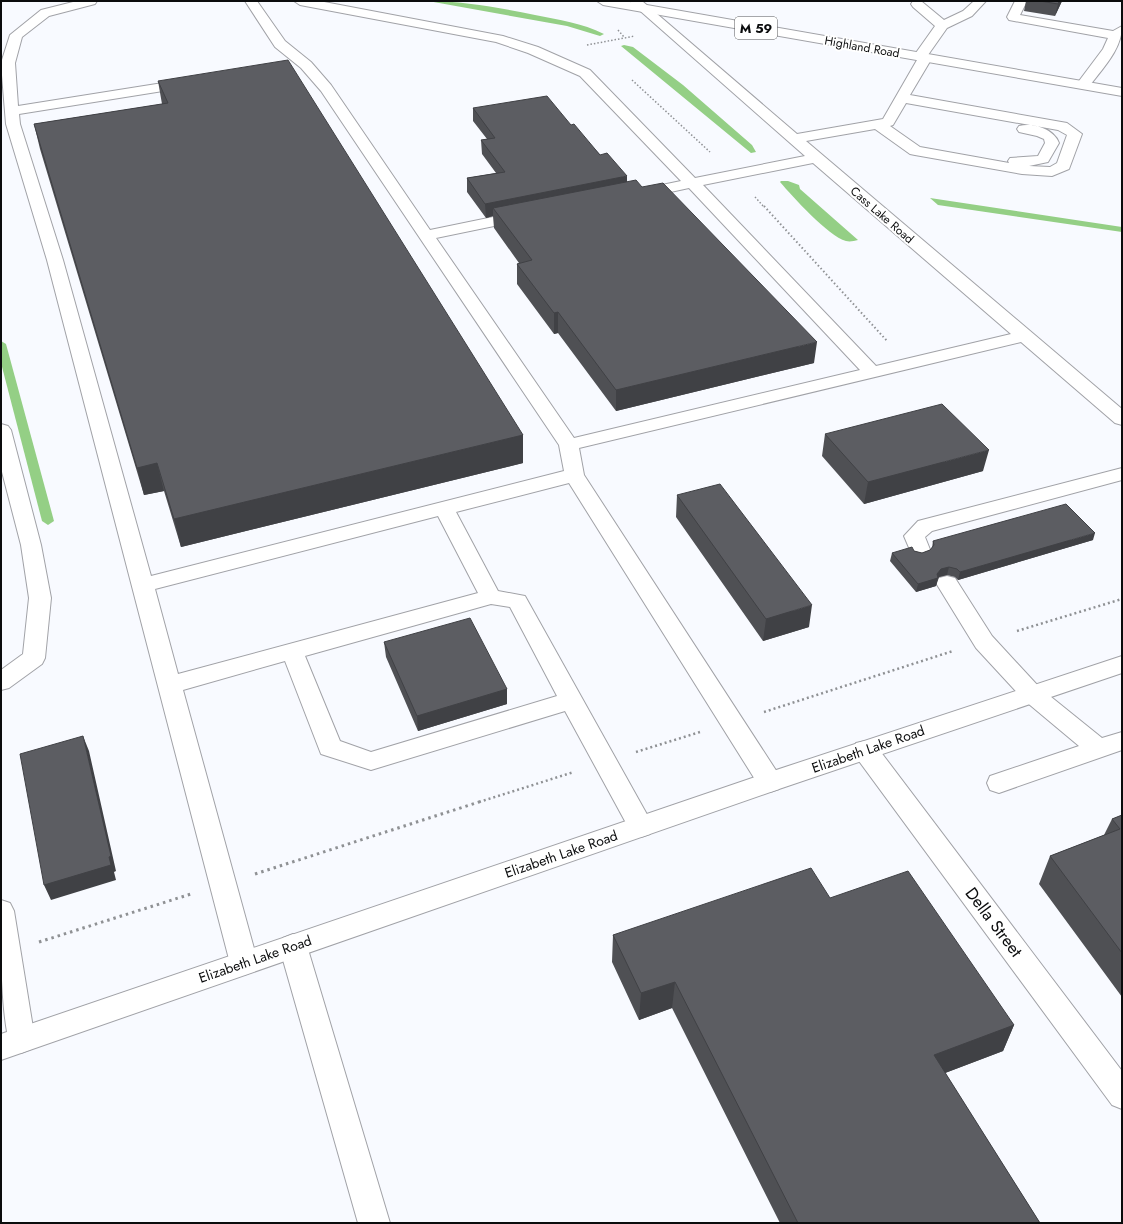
<svg xmlns="http://www.w3.org/2000/svg" width="1123" height="1224" font-family="Jost,sans-serif">
<style>
.water{fill:#94cf85}
.lines{fill:none;stroke-linecap:round;stroke-linejoin:round}
.stream{fill:#94cf85;fill-rule:evenodd}
.minor-casing{stroke:#a1a2a7;stroke-width:2}
.major-casing{stroke:#a1a2a7;stroke-width:2}
.highway-casing{stroke:#a1a2a7;stroke-width:2}
.path-far3{stroke:#8f9194;stroke-width:1.5;stroke-dasharray:1.5 2;stroke-linecap:butt}
.path-far2{stroke:#8f9194;stroke-width:2;stroke-dasharray:1.5 2.5;stroke-linecap:butt}
.path-far1{stroke:#8f9194;stroke-width:2.5;stroke-dasharray:2 3;stroke-linecap:butt}
.path{stroke:#8f9194;stroke-width:3;stroke-dasharray:2.5 4;stroke-linecap:butt}
.minor{fill:#fff;fill-rule:evenodd}
.major{fill:#fff;fill-rule:evenodd}
.highway{fill:#fff;fill-rule:evenodd}
.wall{fill:#4f5054}
.shaded-wall{fill:#404145}
.building{fill:#5c5d62;stroke:#404145}
.labels{text-anchor:middle;stroke-width:4;stroke-linejoin:round;paint-order:stroke}
.far-street-label{font-size:12px;fill:#0b0c0d;stroke:#fff}
.shield{fill:#fff;stroke:#545556;stroke-width:1}
.shield-label{font-size:13px;font-weight:bold;fill:#0b0c0d}
.street-label{font-size:14px;fill:#0b0c0d;stroke:#fff}
.near-street-label{font-size:17px;fill:#0b0c0d;stroke:#fff}
</style>
<rect width="100%" height="100%" fill="#f8faff"/>
<path class="water" d="M428,1C464,1 500,8 535,15C559,20 582,23 604,34L600,36L567,26Z
M624,45L633,47L683,85L752,145L756,152L751,153L621,46Z
M781,181H788L799,185L800,189L858,240C854,241 850,242 846,241C828,236 793,197 780,182Z
M930,198L1122,227V232L938,205Z"/>
<g class="lines">
<path class="stream" d="M1,341L6,344L54,521L48,525L42,521L1,363Z"/>
<g class="minor-casing">
<path id="minor" d="M77,1H97L95,4L49,16L22,37L15,63L18,106L188,79L193,80L195,83L193,86L188,87L19,114L20,124L63,260L151,576L564,471L559,445L321,91L301,68L275,47L245,1H257L285,41L311,62L331,85L430,230L522,211L528,213L530,216L528,219L436,238L574,438L860,370L689,188L638,199L633,197L630,194L633,191L681,181L580,76L528,53L496,42L300,5L294,1H319L503,36L538,47L590,70L695,178L805,156L629,1H642L797,134L883,119L917,60L913,57L935,26L913,7L911,4L913,1H921L944,20L963,11L974,1H986L972,16L947,28L928,55L932,58L910,95L1067,123L1082,134L1069,169L1052,176L1022,174L915,155L910,154L875,129L806,141L1122,409V425L1115,423L1021,342L579,448L584,475L779,775L782,782L779,789L770,792L761,789L569,483L456,512L498,591L525,596L654,827L650,834L641,837L632,834L565,711L371,770L321,754L285,661L183,690L258,963L254,971L244,975L234,971L230,963L47,260L6,124L1,63L10,35L41,10ZM906,103L1058,130L1067,135L1057,163L1050,167L1029,166L1048,162L1059,143C1054,129 1033,122 1019,126L1017,129L1019,132L1037,136L1044,139L1045,143L1038,156L1010,158L1008,161L1009,163L920,147L890,126L893,125ZM813,163L1011,334L876,366L703,185ZM438,516L478,593L178,674L155,589ZM491,604L510,607L557,696L371,752L340,741L305,656Z
M1015,1H1027L1020,15L1113,31L1122,26C1122,50 1101,70 1088,88H1078L1076,85L1103,49L1108,38L1009,20L1007,17Z
M1,424L8,426L11,430L41,545L51,598L45,658L42,664L9,688L1,690V670L23,654L29,598L21,545L1,468Z
M1122,468V480L932,531L925,537L931,552L927,557L920,559L913,557L904,536L918,521Z
M947,576L955,578L992,636L1040,688L1102,738L1122,732V750L999,793L990,790L987,783L990,776L1079,746L1024,700L976,648L936,583L939,578Z
M865,741L874,743L1122,1071V1109L1112,1105L856,757L853,750L856,743Z
M1,900L10,903L14,911L35,1040L31,1049L21,1053L11,1049C0,1014 1,940 1,900Z
M293,934L303,938L307,946L390,1223H358L279,946L283,938Z"/>
</g>
<g class="major-casing">
<path id="major" d="M1122,656V673L779,789L1,1060V1034L761,775Z"/>
</g>
<g class="highway-casing">
<path id="highway" d="M597,1H624L1122,88V96L603,5Z"/>
</g>
<path class="path-far3" d="M618,30L624,37
M587,45L635,36
M632,80L710,152
M755,197L764,207"/>
<path class="path-far2" d="M764,206L888,342"/>
<path class="path-far1" d="M1017,631L1122,599
M764,712L953,651
M636,752L700,732
M479,802L574,772"/>
<path class="path" d="M255,874L482,801
M39,942L191,894"/>
<use href="#minor" class="minor"/>
<use href="#major" class="major"/>
<use href="#highway" class="highway"/>
</g>
<path class="wall" d="M1026,1H1062L1055,16L1024,11Z
M158,81L523,435V463L181,547L164,491L144,495L40,149L34,124L162,104Z
M473,108L571,125L627,182L642,187L814,363L616,411L558,333L554,334L517,284V264L519,263L494,228L493,216L486,218L467,192V178L496,173L482,154L481,140L487,139L473,121Z
M825,434L983,471L864,504L822,456Z
M677,495L809,627L763,641L676,517Z
M1093,540L958,580L955,577L947,575L939,577L936,586L916,592L890,561L892,553L914,551L922,553L930,550L932,548L933,541Z
M384,642L507,689V704L418,731L386,657Z
M1122,815V997L1039,884L1050,856L1104,835L1112,819Z
M830,898L1014,1025L1003,1051L945,1073L1040,1223H780L672,1008L639,1020L612,962L613,935Z"/>
<path class="shaded-wall" d="M1059,1H1062L1055,16L1058,4Z
M627,176V190L493,208V216L486,218L485,204Z
M558,312V333L554,334V313Z
M817,342L814,363L616,411V390Z
M523,435V463L181,547L174,519Z
M989,450L983,471L864,504L868,482Z
M157,463L164,491L144,495L137,468Z
M1095,533L1093,540L958,580L960,572Z
M949,567L947,575L939,577L937,579L938,578L936,586L916,592L918,584L937,574L941,569Z
M812,605L809,627L763,641L766,619Z
M507,689V704L418,731L417,716Z
M83,736L89,751L116,871L114,872L116,880L51,900L44,885L109,857Z
M675,982L672,1008L639,1020L641,993Z
M1014,1025L1003,1051L924,1081L934,1055Z"/>
<path class="building" d="M1040,1H1059L1058,4Z
M288,60L523,435L174,519L157,463L137,468L34,124L168,103L158,81Z
M547,96L571,125L574,124L600,155L607,153L627,176L485,204L467,178L505,172L481,140L495,138L473,108Z
M636,180L642,187L663,183L817,342L616,390L558,312L554,313L517,264L532,260L493,208Z
M942,404L989,450L868,482L825,434Z
M720,484L812,605L766,619L677,495Z
M1066,504L1095,533L960,572L957,569L949,567L941,569L937,574L938,578L918,584L892,553L912,547L914,551L922,553L930,550L934,545L933,541Z
M470,618L507,689L417,716L384,642Z
M83,736L111,856L109,857L111,865L44,885L20,754Z
M1122,815V953L1050,856L1120,829L1112,819Z
M811,868L830,898L908,871L1014,1025L934,1055L1040,1223H798L675,982L641,993L613,935Z"/>
<g class="labels">
<g class="far-street-label">
<text transform="translate(862 47) rotate(10)" y="4">Highland Road</text>
<text transform="translate(882 215) rotate(41)" y="4">Cass Lake Road</text>
</g>
<rect class="shield" x="735" y="17" width="42" height="22" rx="3"/>
<g class="shield-label">
<text x="756" y="33">M 59</text>
</g>
<g class="street-label">
<text transform="translate(868 749) rotate(-19)" y="5">Elizabeth Lake Road</text>
<text transform="translate(561 854) rotate(-19)" y="5">Elizabeth Lake Road</text>
<text transform="translate(255 959) rotate(-19)" y="5">Elizabeth Lake Road</text>
</g>
<g class="near-street-label">
<text transform="translate(994 922) rotate(53)" y="6">Della Street</text>
</g>
</g>
<rect width="1123" height="1224" fill="none" stroke="#0b0c0d" stroke-width="4"/>
</svg>
